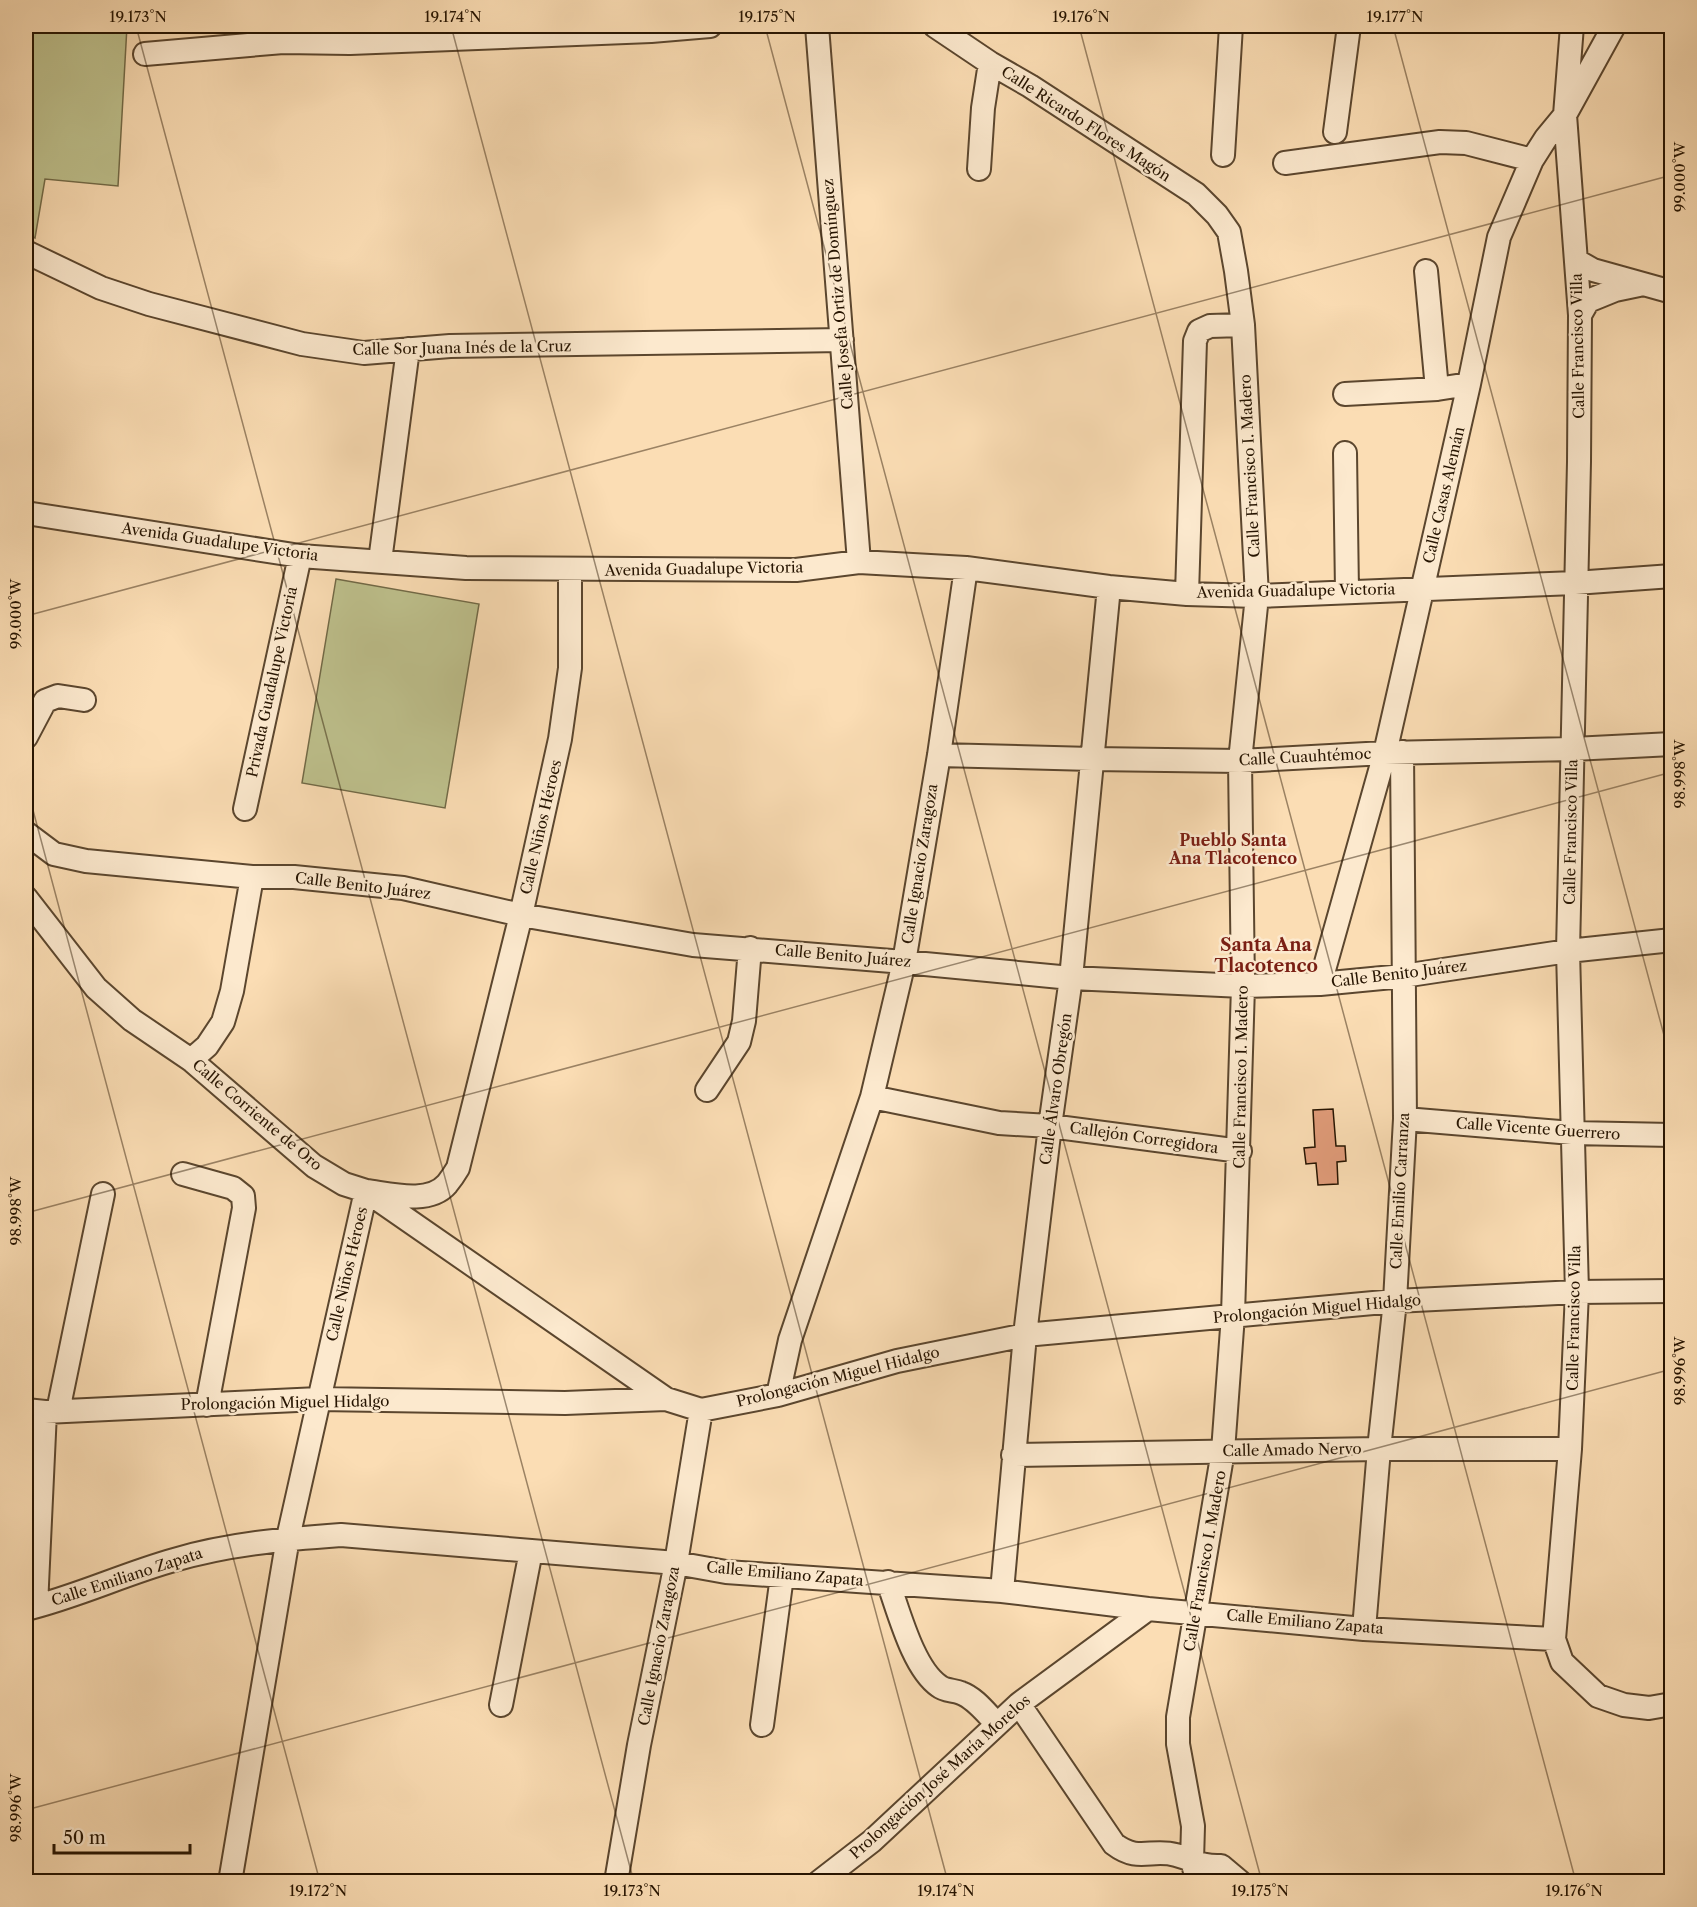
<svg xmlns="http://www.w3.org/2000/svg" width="1697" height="1907" font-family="'Libre Caslon Text',serif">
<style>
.green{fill:#bec18d;stroke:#726a47;stroke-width:1.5}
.building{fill:#e19c7a;stroke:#261401;stroke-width:1.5}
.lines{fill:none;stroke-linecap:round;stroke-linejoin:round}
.minor-casing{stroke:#5b462e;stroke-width:26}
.minor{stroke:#fce9ce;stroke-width:22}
.ticks{fill:none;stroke:#261401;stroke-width:1.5;stroke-opacity:0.45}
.labels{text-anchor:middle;stroke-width:5;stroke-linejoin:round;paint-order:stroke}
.street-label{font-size:15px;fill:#261401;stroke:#fce9ce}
.neighbourhood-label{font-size:16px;font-weight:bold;fill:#7a1f14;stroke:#fce9ce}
.quarter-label{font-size:18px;font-weight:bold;fill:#7a1f14;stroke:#fce9ce}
.neatline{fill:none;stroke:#261401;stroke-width:2}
.ticks-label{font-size:15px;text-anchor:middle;fill:#261401}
</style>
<rect width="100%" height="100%" fill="#fbddb4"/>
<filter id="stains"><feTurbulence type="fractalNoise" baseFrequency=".00333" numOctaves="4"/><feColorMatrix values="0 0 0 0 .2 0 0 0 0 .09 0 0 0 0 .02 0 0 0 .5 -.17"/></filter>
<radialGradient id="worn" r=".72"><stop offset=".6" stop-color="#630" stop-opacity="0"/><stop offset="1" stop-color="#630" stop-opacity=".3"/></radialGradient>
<path class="green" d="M26,26H127L118,186L45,179L35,238L26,232Z
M336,579L479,604L445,808L302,783Z"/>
<path class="building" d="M1333,1109L1336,1146H1345L1346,1161L1337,1162L1338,1184L1318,1185L1316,1163L1306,1164L1304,1148L1315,1147L1313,1110Z"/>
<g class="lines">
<g class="minor-casing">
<path id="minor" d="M817,26L859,562
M935,26L990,63L1030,86L1196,194L1217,215L1229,232L1236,271L1243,325L1257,596L1240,761L1243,986L1233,1315L1223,1451L1178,1717V1744L1193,1826L1192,1861L1198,1882
M1572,26L1565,115L1580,315L1579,462L1568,951L1577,1292L1570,1449L1554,1639L1562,1662L1598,1696L1624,1705L1649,1708L1672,1704
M145,54L283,42L350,43L651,31L710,26
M1335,132L1349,26
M1223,155L1231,26
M1285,163L1440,142L1466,143L1532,160
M979,169L983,108L990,63
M26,252L101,288L149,304L302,344L364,353L450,346L842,340
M1577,261L1593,270L1672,292
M1426,271L1437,389
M1580,315L1588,301L1615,290L1639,285
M1345,394L1437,389L1469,384
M1345,453L1347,591
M26,513L300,556L466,568L796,570L859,562L966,568L1109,587L1187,594L1257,596L1575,583L1672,576
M380,561L408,349
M1187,594L1195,341L1199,331L1210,326L1243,325
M26,737L45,701L58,696L84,700
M939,755L1092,759L1240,761L1385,753L1573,749L1672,744
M245,809L300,556
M26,833L54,854L86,861L252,877H294L403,888L521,915L693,945L904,962L1071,978L1243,986L1320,984L1403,976L1568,951L1672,940
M26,898L96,988L132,1020L191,1060L314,1166L344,1184L366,1191L666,1399
M1320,984L1385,753L1469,384L1499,237L1532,160L1546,138L1565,115L1614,26
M191,1060L207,1046L223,1022L232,991L252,877
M707,1090L739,1042L744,1021L750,948
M872,1097L999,1123L1050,1126L1240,1151
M1405,1119L1572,1133L1672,1135
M183,1174L233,1188L243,1196L244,1208L207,1405
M778,1395L790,1340L872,1097L904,962L939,755L966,568
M26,1410L45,1412L319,1399L565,1403L666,1399L701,1410L778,1395L897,1361L1025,1335L1395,1301L1577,1292L1672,1291
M58,1411L103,1194
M1013,1455L1379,1449H1570
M888,1582C899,1612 913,1668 939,1686C945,1691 954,1690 961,1693C975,1698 986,1713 996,1723
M1002,1591L1025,1335L1050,1126L1071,978L1109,587
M36,1606L45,1412
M26,1609C76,1597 124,1574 174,1560C228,1544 285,1539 341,1535L676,1563L726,1572L1002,1591L1148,1609L1364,1629L1554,1639
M1364,1629L1379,1449L1395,1301L1405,1119L1402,752
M1019,1704L1114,1844C1139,1863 1151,1848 1176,1855C1195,1860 1200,1867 1221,1866L1240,1882
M501,1705L531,1551
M762,1725L782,1576
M230,1882L288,1538L366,1191C390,1194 429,1205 447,1184C451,1179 455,1173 458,1168L521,915L560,739L570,668V570
M616,1882L639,1745L676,1563L701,1410
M819,1882L872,1841L1019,1704L1148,1609"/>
</g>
<use href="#minor" class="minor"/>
</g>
<path class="ticks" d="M136,26L634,1882M451,26L948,1882M765,26L1262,1882M1079,26L1576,1882M1393,26L1672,1065M26,616L1672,175M26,784L320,1882M26,1213L1672,772M26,1810L1672,1369"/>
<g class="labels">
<g class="street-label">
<text transform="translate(1086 124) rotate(33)" y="5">Calle Ricardo Flores Magón</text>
<text transform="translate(838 294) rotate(-95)" y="5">Calle Josefa Ortiz de Domínguez</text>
<text transform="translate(1578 346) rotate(-91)" y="5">Calle Francisco Villa</text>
<text transform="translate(462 348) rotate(-1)" y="5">Calle Sor Juana Inés de la Cruz</text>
<text transform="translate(1250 466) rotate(-93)" y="5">Calle Francisco I. Madero</text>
<text transform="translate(1444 495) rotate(-77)" y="5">Calle Casas Alemán</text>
<text transform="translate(220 542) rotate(8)" y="5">Avenida Guadalupe Victoria</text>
<text transform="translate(704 569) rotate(-1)" y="5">Avenida Guadalupe Victoria</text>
<text transform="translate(1296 591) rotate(-1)" y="5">Avenida Guadalupe Victoria</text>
<text transform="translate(272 682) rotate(-78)" y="5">Privada Guadalupe Victoria</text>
<text transform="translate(1305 757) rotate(-3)" y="5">Calle Cuauhtémoc</text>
<text transform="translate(541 827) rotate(-77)" y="5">Calle Niños Héroes</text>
<text transform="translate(1571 832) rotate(-89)" y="5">Calle Francisco Villa</text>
<text transform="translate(920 864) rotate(-81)" y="5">Calle Ignacio Zaragoza</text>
<text transform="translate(363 886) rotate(7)" y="5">Calle Benito Juárez</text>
<text transform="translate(843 956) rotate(5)" y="5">Calle Benito Juárez</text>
<text transform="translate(1399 974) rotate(-7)" y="5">Calle Benito Juárez</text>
<text transform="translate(1241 1077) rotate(-89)" y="5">Calle Francisco I. Madero</text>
<text transform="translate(1056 1089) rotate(-82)" y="5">Calle Álvaro Obregón</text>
<text transform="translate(257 1115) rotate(40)" y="5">Calle Corriente de Oro</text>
<text transform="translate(1538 1129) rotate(4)" y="5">Calle Vicente Guerrero</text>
<text transform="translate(1144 1138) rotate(8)" y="5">Callejón Corregidora</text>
<text transform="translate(1400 1191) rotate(-87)" y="5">Calle Emilio Carranza</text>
<text transform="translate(347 1274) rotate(-77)" y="5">Calle Niños Héroes</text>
<text transform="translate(1317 1309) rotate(-5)" y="5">Prolongación Miguel Hidalgo</text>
<text transform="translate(1574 1318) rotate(-89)" y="5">Calle Francisco Villa</text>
<text transform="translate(838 1377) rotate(-14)" y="5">Prolongación Miguel Hidalgo</text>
<text transform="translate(285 1403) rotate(-1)" y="5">Prolongación Miguel Hidalgo</text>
<text transform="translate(1292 1450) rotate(-1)" y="5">Calle Amado Nervo</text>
<text transform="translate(1205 1561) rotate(-80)" y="5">Calle Francisco I. Madero</text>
<text transform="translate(785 1574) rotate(5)" y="5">Calle Emiliano Zapata</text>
<text transform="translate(127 1577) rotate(-18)" y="5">Calle Emiliano Zapata</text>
<text transform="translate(1305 1622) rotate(5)" y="5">Calle Emiliano Zapata</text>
<text transform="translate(659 1646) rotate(-79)" y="5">Calle Ignacio Zaragoza</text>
<text transform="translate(940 1777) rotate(-42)" y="5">Prolongación José María Morelos</text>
</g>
<g class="neighbourhood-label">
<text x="1233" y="846">Pueblo Santa<tspan x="1233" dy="18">Ana Tlacotenco</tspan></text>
</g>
<g class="quarter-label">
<text x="1266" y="951">Santa Ana<tspan x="1266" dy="21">Tlacotenco</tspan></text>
</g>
</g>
<rect width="1697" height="1907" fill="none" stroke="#fbddb4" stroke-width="66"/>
<path d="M54 1844v9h136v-9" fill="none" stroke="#261401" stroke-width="3"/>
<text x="63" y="1844" font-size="18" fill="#261401" stroke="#fce9ce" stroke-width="4.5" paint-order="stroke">50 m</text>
<rect x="33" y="33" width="1631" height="1841" class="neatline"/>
<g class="ticks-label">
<text x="138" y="22">19.173°N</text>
<text x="453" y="22">19.174°N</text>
<text x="767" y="22">19.175°N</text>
<text x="1081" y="22">19.176°N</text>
<text x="1395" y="22">19.177°N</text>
<text transform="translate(1680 177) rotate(-90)" y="5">99.000°W</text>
<text transform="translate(16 614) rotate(-90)" y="5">99.000°W</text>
<text transform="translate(1680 774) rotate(-90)" y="5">98.998°W</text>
<text transform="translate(16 1211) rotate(-90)" y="5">98.998°W</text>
<text transform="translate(1680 1371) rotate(-90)" y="5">98.996°W</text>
<text transform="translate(16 1808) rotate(-90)" y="5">98.996°W</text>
<text x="318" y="1896">19.172°N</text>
<text x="632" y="1896">19.173°N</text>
<text x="946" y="1896">19.174°N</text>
<text x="1260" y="1896">19.175°N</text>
<text x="1574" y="1896">19.176°N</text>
</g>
<rect width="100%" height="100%" filter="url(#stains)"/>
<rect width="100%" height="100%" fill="url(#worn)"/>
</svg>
